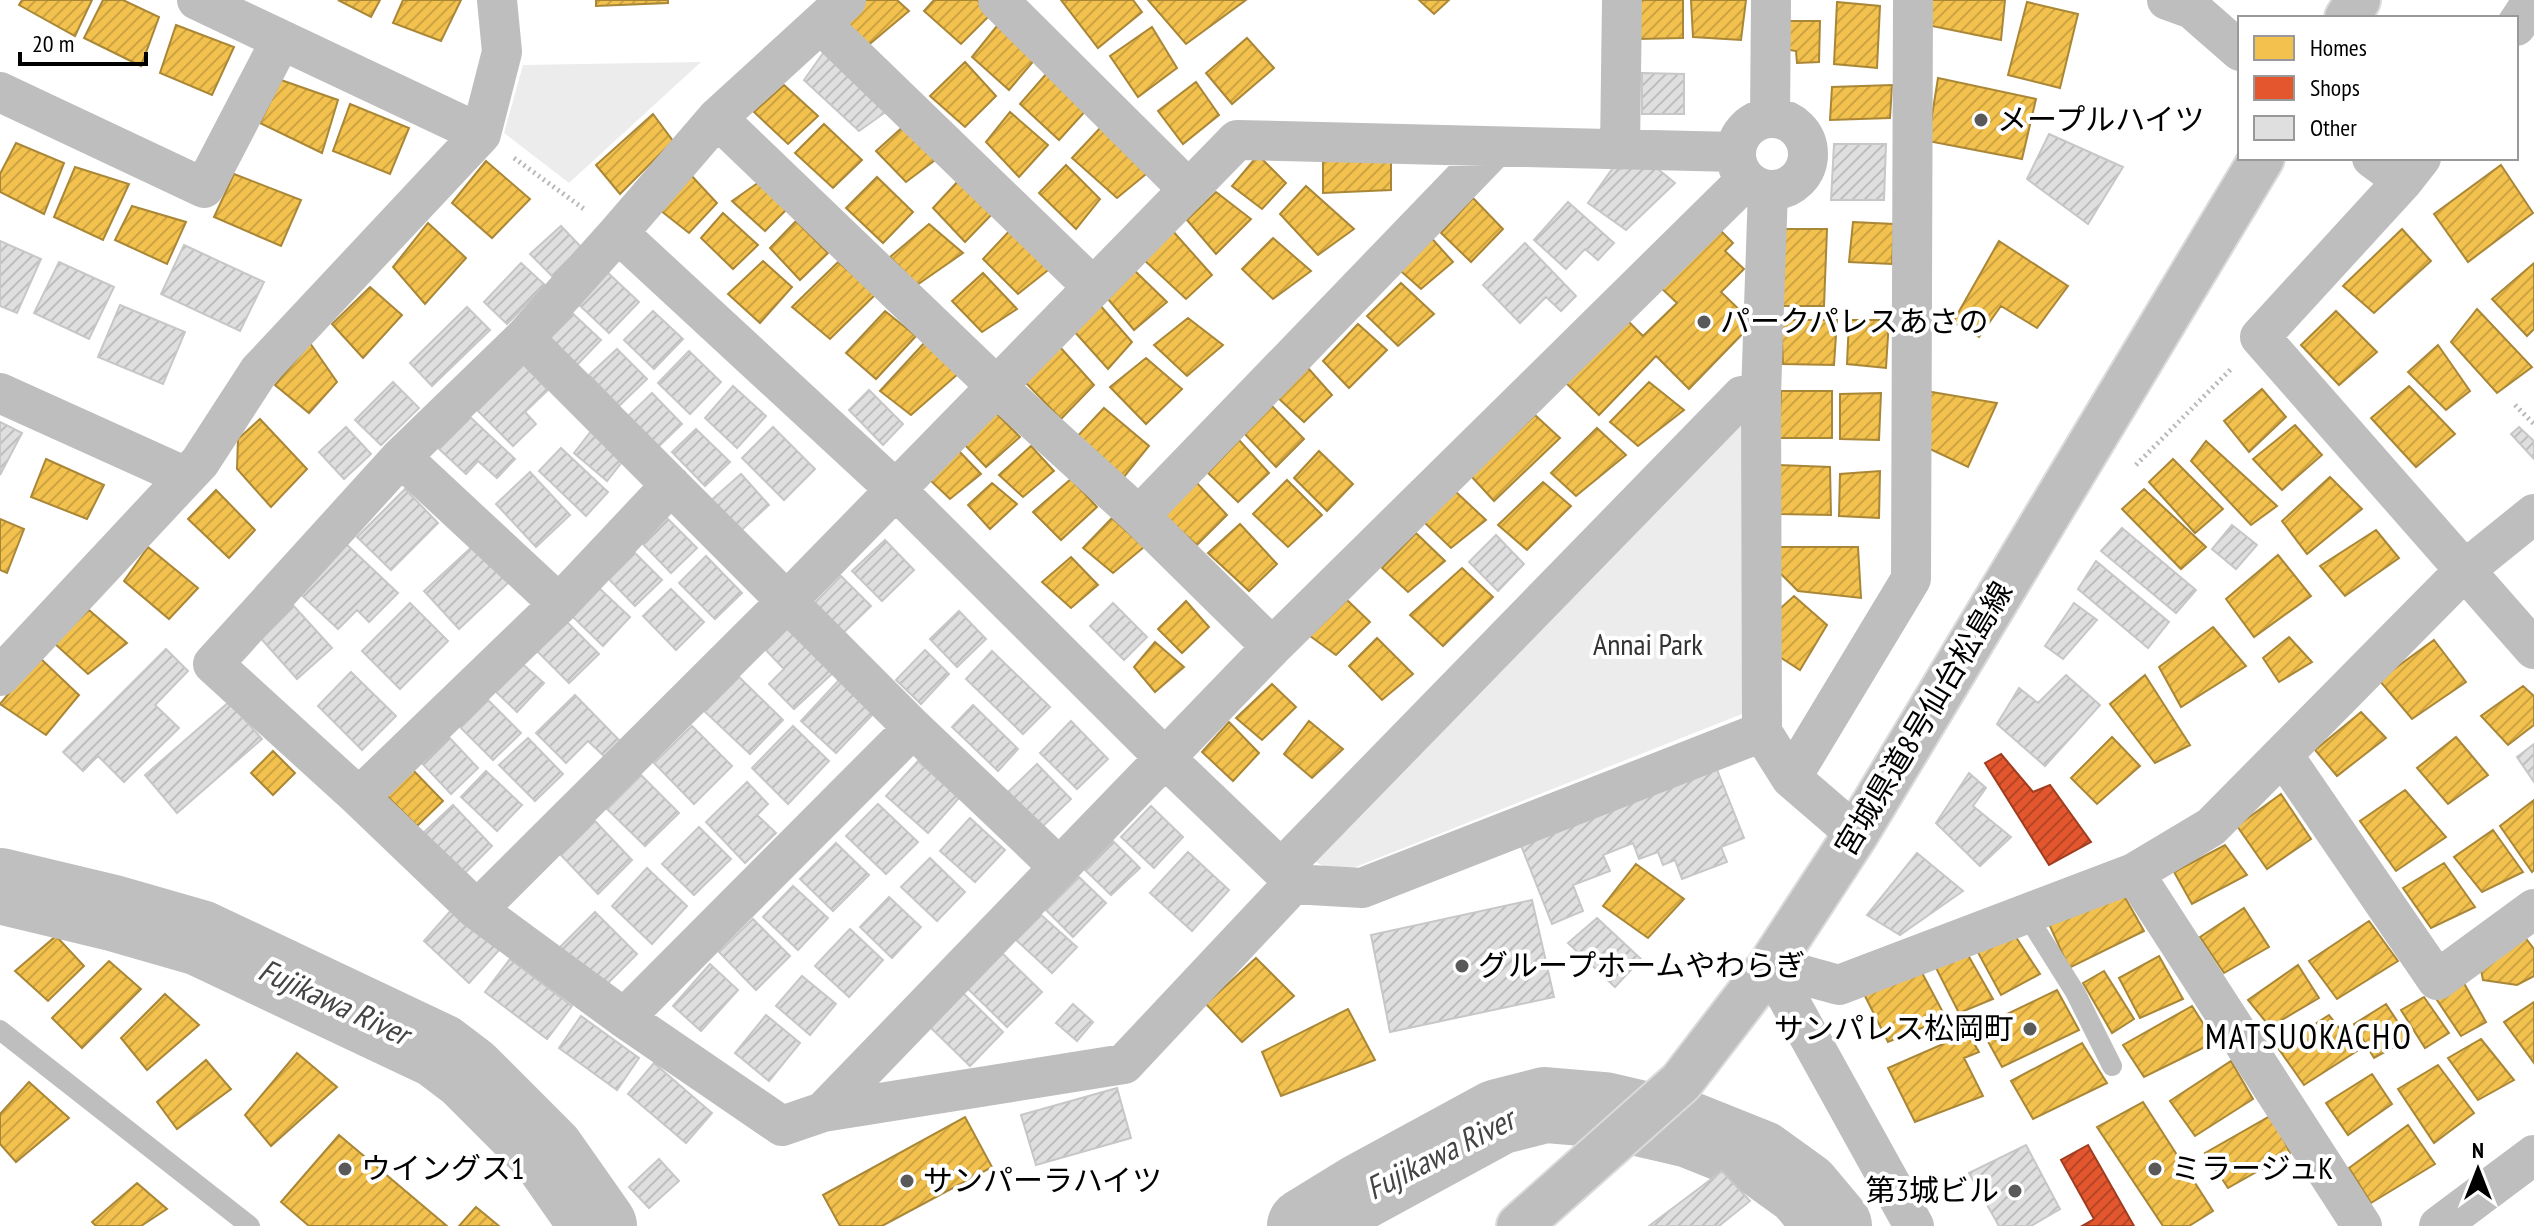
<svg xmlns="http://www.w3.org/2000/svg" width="2534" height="1226" font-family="'PT Sans Narrow','Noto Sans JP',sans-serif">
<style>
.green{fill:#ececec}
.homes{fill:url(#homes-hatch);stroke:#a98737;stroke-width:2}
.shops{fill:url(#shops-hatch);stroke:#a03d20;stroke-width:2}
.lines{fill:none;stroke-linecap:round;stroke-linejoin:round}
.river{stroke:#bfbfbf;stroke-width:76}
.building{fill:url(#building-hatch);stroke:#c7c7c7;stroke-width:2}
.primary-casing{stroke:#dbdbdb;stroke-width:48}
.path{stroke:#b9b9b9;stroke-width:5;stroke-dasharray:2 4;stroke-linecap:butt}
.service{stroke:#bebebe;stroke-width:20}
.minor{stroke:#bebebe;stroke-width:40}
.primary{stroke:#bebebe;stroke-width:44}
.poi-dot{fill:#595959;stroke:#fff;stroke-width:3}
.labels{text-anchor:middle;stroke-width:8;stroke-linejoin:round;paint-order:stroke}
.poi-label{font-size:30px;fill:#000;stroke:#fff;text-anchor:start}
.park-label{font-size:30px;fill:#333;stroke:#fff}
.street-label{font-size:30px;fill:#000;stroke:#fff}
.water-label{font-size:32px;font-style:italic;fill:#444;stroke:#fff}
.quarter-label{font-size:34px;letter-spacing:2px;fill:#000;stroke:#fff}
</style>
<defs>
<pattern id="homes-hatch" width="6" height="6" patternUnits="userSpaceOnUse" patternTransform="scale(2)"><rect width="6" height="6" fill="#f2c14e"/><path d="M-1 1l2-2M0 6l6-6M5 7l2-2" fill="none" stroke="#cea442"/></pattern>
<pattern id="shops-hatch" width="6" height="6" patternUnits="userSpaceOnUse" patternTransform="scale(2)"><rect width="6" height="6" fill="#e4572e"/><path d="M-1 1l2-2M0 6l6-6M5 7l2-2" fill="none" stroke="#b64625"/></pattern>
<pattern id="building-hatch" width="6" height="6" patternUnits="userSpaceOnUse" patternTransform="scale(2)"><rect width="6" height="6" fill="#dfdfdf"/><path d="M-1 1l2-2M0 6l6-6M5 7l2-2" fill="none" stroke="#bebebe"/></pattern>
</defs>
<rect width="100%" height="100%" fill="#fff"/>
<path class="green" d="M701,62L569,183L504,133L523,65Z
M1735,415L1745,422L1747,712L1338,874L1307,857Z"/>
<path class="homes" d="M22,0H92L75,36L19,5Z
M103,0H123L159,17L141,66L84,38Z
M338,0H380L371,17Z
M403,0H461L441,41L393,23Z
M596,0H668V3L596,6Z
M864,0H897L909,11L865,48L838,24Z
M934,0H977L991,14L961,44L924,11Z
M1061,0H1133L1142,12L1098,48Z
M1148,0H1246L1186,44Z
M1419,0H1449L1434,14Z
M1640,0H1683V38L1638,39Z
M1691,0H1746L1741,40L1693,37Z
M1932,0H2005L2001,40L1927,25Z
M1837,2L1880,6L1877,68L1834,64Z
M2027,2L2078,14L2060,88L2008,75Z
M1781,21H1820L1819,62L1797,63L1796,51L1778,48Z
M176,25L234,47L212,95L160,73Z
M997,26L1037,57L1009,90L972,57Z
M1152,27L1177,68L1138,97L1110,56Z
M1247,38L1274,68L1232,104L1206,73Z
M965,62L996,96L965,127L930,96Z
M1047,73L1088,108L1059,140L1020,104Z
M1938,78L2036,99L2022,159L1928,141Z
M281,80L338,100L322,153L260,123Z
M1196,82L1219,115L1183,144L1158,111Z
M784,85L818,116L788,144L754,112Z
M1892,85L1890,118L1830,120L1832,87Z
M350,104L409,128L390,174L333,151Z
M1010,112L1048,145L1019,177L986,142Z
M653,114L673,141L620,194L596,165Z
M824,124L862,160L833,188L795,153Z
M905,125L938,158L906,182L876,151Z
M1102,126L1151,170L1117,198L1072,158Z
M16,143L64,163L44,214L0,192V174Z
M1258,155L1286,183L1262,209L1232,186Z
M1323,159H1391V190L1323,193Z
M486,161L530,199L492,238L452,203Z
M1066,165L1100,199L1076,229L1039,193Z
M2501,165L2533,213L2468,262L2434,214Z
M75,167L129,184L103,240L54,217Z
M689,173L717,203L689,233L656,207Z
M234,174L301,200L281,246L214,217Z
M877,177L913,212L883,243L846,208Z
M762,180L789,207L765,231L732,201Z
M959,180L994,212L965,242L933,208Z
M1306,186L1354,229L1318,255L1280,214Z
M1216,192L1251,219L1216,254L1187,220Z
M1473,198L1503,229L1471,262L1441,233Z
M132,206L186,222L167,264L115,240Z
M723,213L758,245L733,269L701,238Z
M796,221L828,253L800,280L770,248Z
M1853,222L1894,224L1892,264L1849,262Z
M428,223L466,258L425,304L393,267Z
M929,224L963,253L917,285L890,257Z
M1014,226L1052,267L1018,294L983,259Z
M1716,226L1733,243L1725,251L1744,269L1721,292L1753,323L1689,389L1656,356L1599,415L1565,382L1627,320L1643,336L1677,303L1658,285Z
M1171,229L1212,275L1186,299L1143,259Z
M1783,229H1827L1824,306H1778Z
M2402,229L2431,261L2374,313L2343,286Z
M1427,233L1453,262L1421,289L1394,265Z
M1273,238L1311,271L1273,299L1242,269Z
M1999,241L2068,286L2037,328L2001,306L1979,337L1953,322Z
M763,261L792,287L760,323L728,294Z
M838,262L876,294L830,339L792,307Z
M2534,263V329L2527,336L2492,299Z
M1135,271L1167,302L1134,330L1108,299Z
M983,273L1017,309L982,332L952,301Z
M1401,283L1434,314L1398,346L1367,316Z
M370,287L402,315L363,358L332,324Z
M1099,304L1132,342L1108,369L1073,330Z
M2477,309L2532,367L2497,393L2451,342Z
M885,311L916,336L876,379L846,353Z
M2336,311L2377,352L2339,385L2301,345Z
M1188,318L1223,345L1187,376L1154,345Z
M1781,320H1837L1834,365L1783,364Z
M1849,320H1889L1886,368L1847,364Z
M1358,324L1387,350L1349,388L1323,361Z
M926,341L959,373L911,415L880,391Z
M310,343L337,382L309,413L275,385Z
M2438,345L2470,391L2446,410L2408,372Z
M1060,347L1094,385L1061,419L1025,382Z
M1146,358L1182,389L1146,424L1110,387Z
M1308,368L1332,395L1304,422L1276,396Z
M1649,382L1684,410L1638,446L1610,422Z
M2409,386L2455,434L2416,467L2371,418Z
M2262,389L2286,417L2249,452L2224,421Z
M1781,391H1832V438H1779Z
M1926,391L1997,403L1968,467L1928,448Z
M1881,393L1879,440L1840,439V394Z
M1269,403L1304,439L1276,467L1242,431Z
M1104,408L1149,446L1119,483L1073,441Z
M995,412L1020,437L986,467L964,444Z
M1535,415L1560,438L1494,501L1471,476Z
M260,419L307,469L271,507L237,469L238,439Z
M2295,425L2322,455L2282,490L2253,459Z
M1597,428L1626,455L1576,496L1551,473Z
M1239,440L1269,473L1238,502L1208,473Z
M2206,441L2277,506L2251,525L2191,461Z
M1031,446L1054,471L1023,497L999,475Z
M958,450L981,474L950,499L929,479Z
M1319,451L1353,484L1327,511L1294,478Z
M46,459L104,485L87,519L31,497Z
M2173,459L2223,509L2195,533L2149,482Z
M1778,465L1830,467L1831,515L1779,514Z
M1880,471L1879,518L1839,516L1840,474Z
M2330,477L2362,509L2307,554L2282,521Z
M1071,479L1097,507L1061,540L1033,512Z
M1287,480L1322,515L1288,547L1253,514Z
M1196,482L1227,515L1197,545L1162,514Z
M1543,482L1571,506L1527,550L1498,525Z
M992,483L1017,504L990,529L968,505Z
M2144,489L2206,547L2181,569L2122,509Z
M216,490L255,530L229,558L188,519Z
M1456,492L1486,520L1451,548L1424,522Z
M1112,518L1144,547L1113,573L1083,548Z
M0,519L24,529L7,573L0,570Z
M1240,524L1277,564L1249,591L1208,553Z
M2376,530L2399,558L2345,596L2320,566Z
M1416,533L1445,561L1408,592L1382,568Z
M148,547L198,588L169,619L124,581Z
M1779,547H1858L1861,598L1798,591L1777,570Z
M2278,555L2311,596L2254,637L2226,599Z
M1071,557L1098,585L1071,608L1042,582Z
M1462,568L1493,597L1443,646L1410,615Z
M1794,596L1827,625L1800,670L1775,654L1770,618Z
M1347,600L1370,622L1336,655L1310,636Z
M1186,601L1209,627L1182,653L1158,629Z
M89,610L127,643L88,674L54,643Z
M2213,627L2246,666L2181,707L2159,667Z
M2289,637L2312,662L2279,682L2263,658Z
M1377,638L1413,674L1382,700L1349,666Z
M2434,640L2466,682L2412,719L2379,680Z
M1155,642L1184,667L1155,692L1134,667Z
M39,657L79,695L46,735L0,704Z
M2145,675L2190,745L2155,763L2110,704Z
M1272,684L1296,707L1262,740L1236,718Z
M2523,686L2534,696V725L2508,745L2481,716Z
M2361,712L2386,738L2337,776L2315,750Z
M1309,721L1343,749L1312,778L1284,754Z
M1229,722L1259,753L1233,781L1202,752Z
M2112,737L2140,766L2097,804L2071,778Z
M2456,737L2488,775L2448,804L2417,768Z
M273,751L295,773L273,795L251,773Z
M411,768L443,801L417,826L385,794Z
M2405,790L2446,837L2396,871L2360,821Z
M2281,794L2311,839L2267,869L2237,826Z
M2534,800V870L2532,872L2500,826Z
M2493,830L2523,872L2482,892L2454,857Z
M2225,845L2247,875L2192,904L2174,872Z
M2444,863L2475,907L2431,928L2403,888Z
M1636,864L1684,899L1648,938L1603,906Z
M2122,892L2144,931L2069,968L2049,924Z
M2244,908L2269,947L2224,973L2200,937Z
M2369,921L2398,961L2337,999L2309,961Z
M2010,928L2040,974L2001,995L1975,947Z
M56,936L84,966L48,1001L15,971Z
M2524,936L2534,949V976L2517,985L2483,980L2480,965Z
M1964,948L1993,999L1959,1013L1933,962Z
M2159,956L2183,999L2140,1018L2119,978Z
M1256,958L1294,996L1242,1042L1206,1004Z
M109,961L141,989L82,1048L52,1018Z
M2298,965L2319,998L2270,1027L2248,1000Z
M1920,969L1946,1018L1888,1042L1864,994Z
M2104,971L2134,1019L2112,1033L2083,983Z
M2461,978L2486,1022L2461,1036L2433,994Z
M2057,990L2079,1030L2002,1067L1980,1027Z
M165,994L199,1025L147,1070L121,1038Z
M2424,997L2449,1033L2425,1048L2401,1010Z
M2534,1002V1063L2504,1022Z
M2386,1004L2409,1039L2374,1058L2354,1024Z
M2192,1006L2215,1042L2144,1077L2123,1045Z
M1348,1009L1375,1060L1281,1096L1262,1052Z
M2329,1015L2357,1051L2304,1085L2278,1048Z
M1968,1033L1979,1052L1964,1058L1983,1096L1915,1122L1888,1068Z
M2481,1039L2514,1080L2478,1100L2448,1058Z
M2082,1043L2107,1083L2033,1119L2011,1081Z
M297,1053L337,1087L271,1146L245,1115Z
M206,1060L231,1089L177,1129L157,1102Z
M2231,1061L2253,1099L2195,1136L2170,1101Z
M2438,1065L2474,1113L2434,1143L2398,1089Z
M2372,1074L2392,1104L2348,1135L2326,1103Z
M29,1082L69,1118L16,1162L0,1144V1114Z
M2143,1102L2213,1211L2189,1226H2163L2097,1127Z
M2272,1115L2290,1153L2228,1188L2205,1153Z
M965,1117L992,1167L882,1226H840L823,1195Z
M2408,1125L2435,1164L2371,1203L2349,1168Z
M339,1135L447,1226H309L281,1202Z
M137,1183L167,1209L141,1226H96L92,1222Z
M476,1207L499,1226H459Z"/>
<path class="shops" d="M2001,754L2033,792L2050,785L2091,842L2049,865L1985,763Z
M2088,1145L2134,1226H2082L2094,1219L2061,1160Z"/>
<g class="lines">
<path class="river" d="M0,886L113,913L200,938L439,1051L468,1073L547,1152L599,1226
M1305,1226L1362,1191L1498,1117L1545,1105L1604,1110L1690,1130L1760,1158L1803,1189L1834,1226"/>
</g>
<path class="building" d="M826,49L890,109L859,131L804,80Z
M1642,73L1684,74V114H1642Z
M2049,134L2123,167L2088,224L2027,179Z
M1834,144H1886L1884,200H1831Z
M1648,161L1675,183L1626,230L1588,203L1615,165Z
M1568,202L1614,243L1598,260L1585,249L1566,269L1534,240Z
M561,226L583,249L554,278L530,254Z
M0,241L41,259L17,313L0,306Z
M1525,243L1576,296L1561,311L1546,297L1520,323L1483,285Z
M184,245L264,282L240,331L161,294Z
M59,262L114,287L89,339L34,313Z
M521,263L545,285L507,324L484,302Z
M606,271L639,302L609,333L576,302Z
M120,305L185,332L163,384L98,357Z
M467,307L490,330L432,386L410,363Z
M569,310L601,340L574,368L543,337Z
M653,311L683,339L654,369L624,340Z
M617,349L647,379L619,406L589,375Z
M689,351L721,382L690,414L658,383Z
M518,359L548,390L525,412L536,424L513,446L471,404Z
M393,382L419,408L381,445L355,420Z
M733,386L766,416L737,448L705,418Z
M869,390L903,424L883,445L849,410Z
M652,393L682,424L657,448L627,417Z
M469,416L515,459L497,478L478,461L466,474L438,448Z
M0,422L22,433L0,475Z
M346,427L371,454L344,479L319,452Z
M773,427L815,469L784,500L742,458Z
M2519,427L2534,441V459L2511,434Z
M696,429L730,462L705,486L672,452Z
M592,430L626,457L607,481L574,453Z
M561,448L608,492L586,516L539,471Z
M530,472L570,515L536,547L496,504Z
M741,474L769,505L737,534L709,502Z
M405,489L438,523L391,570L357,537Z
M662,513L697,548L671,573L637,538Z
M2232,525L2257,545L2236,569L2212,549Z
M2122,528L2196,590L2176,613L2101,551Z
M1496,535L1524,564L1498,591L1469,562Z
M885,540L914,570L882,601L852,571Z
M343,541L398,593L369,622L357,610L338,629L296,590Z
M474,545L509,582L459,629L424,591Z
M627,545L662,580L635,606L601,571Z
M706,556L742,593L715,619L679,583Z
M2096,561L2169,622L2148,648L2078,589Z
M841,576L871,606L840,636L811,607Z
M598,587L630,617L603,646L571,615Z
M671,589L704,622L676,650L643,616Z
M291,603L332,648L297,679L257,634Z
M410,603L448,641L400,689L362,651Z
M1113,603L1147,637L1124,660L1090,626Z
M2074,603L2097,620L2063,659L2045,646Z
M959,611L986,639L957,667L930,639Z
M565,620L599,654L569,683L535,649Z
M786,622L834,672L794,709L769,684L784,669L761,645Z
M166,649L188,671L155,705L179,728L124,782L98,756L83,771L63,752Z
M925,650L949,674L921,704L896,680Z
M992,651L1050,707L1023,734L966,679Z
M518,660L544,683L517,712L492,688Z
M351,672L396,716L362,750L318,706Z
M736,674L783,720L750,754L702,709Z
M2066,675L2100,705L2045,766L1997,724L2019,688L2038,703Z
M840,679L875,712L836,753L801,721Z
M483,695L521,733L493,760L455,722Z
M575,695L621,742L606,758L588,741L566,763L536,733Z
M229,702L262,739L177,813L145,775Z
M973,705L1018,749L998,771L952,727Z
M1071,721L1108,759L1077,789L1040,753Z
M692,726L732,766L694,804L654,763Z
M793,726L829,761L788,804L752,768Z
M445,733L478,768L451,794L418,759Z
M528,738L563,774L535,801L499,765Z
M2534,744V782L2517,757Z
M918,761L959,798L928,833L886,796Z
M1037,764L1071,799L1042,827L1008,792Z
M1716,767L1744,838L1721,847L1727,862L1682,879L1675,860L1663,865L1658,852L1639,859L1633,843L1603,855L1610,871L1573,885L1583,911L1552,924L1520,843Z
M486,771L522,805L497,831L461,797Z
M1969,773L1986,788L1973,806L2011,837L1980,866L1936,823Z
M641,775L679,813L645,846L607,809Z
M747,782L768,804L757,815L776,833L745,863L706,822Z
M878,804L918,842L886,874L846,836Z
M453,805L492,846L462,876L422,834Z
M1151,806L1183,837L1154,868L1121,837Z
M970,818L1005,850L975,882L940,851Z
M594,820L632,860L598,894L559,853Z
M699,827L731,859L694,895L662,864Z
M1113,841L1140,868L1111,895L1085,870Z
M836,843L869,875L833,911L800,879Z
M1188,852L1229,890L1192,931L1150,893Z
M1917,853L1963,891L1900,935L1867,915Z
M930,858L965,892L937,921L901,887Z
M647,868L687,906L652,944L612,906Z
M1079,877L1106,903L1073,937L1046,910Z
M793,886L828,918L798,950L763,917Z
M889,897L921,927L892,958L860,927Z
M1532,900L1554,997L1390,1032L1371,935Z
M454,907L500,949L469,983L424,941Z
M595,912L637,954L602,989L560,947Z
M1040,914L1077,947L1052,973L1016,940Z
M1597,918L1641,959L1615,987L1568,943Z
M753,919L790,956L756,990L719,952Z
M850,929L883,960L849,997L815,966Z
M1000,951L1042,992L1007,1027L965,986Z
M510,959L572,1006L547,1039L485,992Z
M710,964L738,990L701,1031L673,1006Z
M802,976L836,1004L810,1035L776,1006Z
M963,993L1003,1032L970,1066L929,1026Z
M1073,1004L1093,1022L1077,1041L1056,1023Z
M766,1015L800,1043L769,1081L735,1053Z
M581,1016L639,1058L617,1090L559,1048Z
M654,1063L712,1113L686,1143L628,1094Z
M1117,1088L1131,1138L1036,1165L1021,1115Z
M2026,1145L2060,1209L2031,1226H1999L1969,1173Z
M659,1159L679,1181L649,1208L629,1187Z
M1722,1171L1750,1201L1719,1226H1649Z"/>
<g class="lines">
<g class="primary-casing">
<path id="primary" d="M2347,18L2358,0
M1519,1226L1681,1082L1770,966L1856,834L2262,158"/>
</g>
<path class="path" d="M514,158L584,209
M2515,405L2534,424
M2136,465L2233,367"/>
<path class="service" d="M2026,914L2075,992L2112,1066
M0,1030L250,1226"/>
<path class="minor" d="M197,0L481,134L502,52L497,0
M846,0L717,118L618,233L524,338L401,457L213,664L359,797L477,910L624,1018L782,1126L823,1112L1124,1064L1293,884
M998,0L1189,190
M2167,0L2192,9L2240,51
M821,24L1093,287
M2516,26L2533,0
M0,92L204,188L281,40
M1736 154a36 36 0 1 1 72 0a36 36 0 1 1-72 0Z
M717,118L996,386L1139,516L1272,647
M1770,118L1771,0
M1620,150L1622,0
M2372,158L2403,181
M2421,158L2403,181L2260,337L2534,649
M1768,190L1761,394L1762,732L1791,778L1856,834
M618,233L896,490L1166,759L1281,869L1293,884L1362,888L1762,732
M524,338L913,728L1059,867
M0,393L186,477
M401,457L559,604
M1139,516L1494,148
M0,676L200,462L259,371L481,134
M2283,755L2437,980L2534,909
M1791,778L1911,579L1913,0
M359,797L559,604L671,485
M1281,869L1742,396L1761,394
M2134,873L2362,1226
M477,910L786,602L1237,140L1736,152
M1770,966L1839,985L2134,873L2211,827L2466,569L2534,514
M1770,966L1914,1226
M624,1018L913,728
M823,1112L1272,647L1746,180
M2439,1226L2534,1155"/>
<use href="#primary" class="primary"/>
</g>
<g class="poi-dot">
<circle cx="1981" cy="120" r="8"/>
<circle cx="1704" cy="322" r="8"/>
<circle cx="1462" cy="966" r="8"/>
<circle cx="2030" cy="1029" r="8"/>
<circle cx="345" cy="1169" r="8"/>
<circle cx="2155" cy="1169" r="8"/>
<circle cx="907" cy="1181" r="8"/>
<circle cx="2015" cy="1191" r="8"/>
</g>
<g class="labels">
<g class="poi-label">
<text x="1997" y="130">メープルハイツ</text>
<text x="1720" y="332">パークパレスあさの</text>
<text x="1478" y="976">グループホームやわらぎ</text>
<text x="2014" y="1039" text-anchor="end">サンパレス松岡町</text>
<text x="361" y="1179">ウイングス1</text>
<text x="2171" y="1179">ミラージュK</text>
<text x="923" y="1191">サンパーラハイツ</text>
<text x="1999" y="1201" text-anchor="end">第3城ビル</text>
</g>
<g class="park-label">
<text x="1648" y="655">Annai Park</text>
</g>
<g class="street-label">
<text transform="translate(1924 719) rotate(-59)" y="10">宮城県道8号仙台松島線</text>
</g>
<g class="water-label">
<text transform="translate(334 1002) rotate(25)" y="11">Fujikawa River</text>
<text transform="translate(1440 1154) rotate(-27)" y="11">Fujikawa River</text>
</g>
<g class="quarter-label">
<text x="2309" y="1049">MATSUOKACHO</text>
</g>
</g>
<rect x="2238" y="16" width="280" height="144" fill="#ffffff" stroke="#999999" stroke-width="2"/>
<rect x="2254" y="36" width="40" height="24" fill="#f2c14e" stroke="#999999" stroke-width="2"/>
<text x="2310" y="56" font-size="24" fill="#000000">Homes</text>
<rect x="2254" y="76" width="40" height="24" fill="#e4572e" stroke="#999999" stroke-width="2"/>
<text x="2310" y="96" font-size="24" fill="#000000">Shops</text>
<rect x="2254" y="116" width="40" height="24" fill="#dfdfdf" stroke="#999999" stroke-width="2"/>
<text x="2310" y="136" font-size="24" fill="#000000">Other</text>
<g transform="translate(2478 1170)" stroke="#ffffff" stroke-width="6" paint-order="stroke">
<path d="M0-6L14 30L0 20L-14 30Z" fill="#000000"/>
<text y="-12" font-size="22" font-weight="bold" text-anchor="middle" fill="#000000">N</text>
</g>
<path d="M20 52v12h126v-12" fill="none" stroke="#000000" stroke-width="4"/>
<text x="32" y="52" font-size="24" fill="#000000" stroke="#ffffff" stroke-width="6" paint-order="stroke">20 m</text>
</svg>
